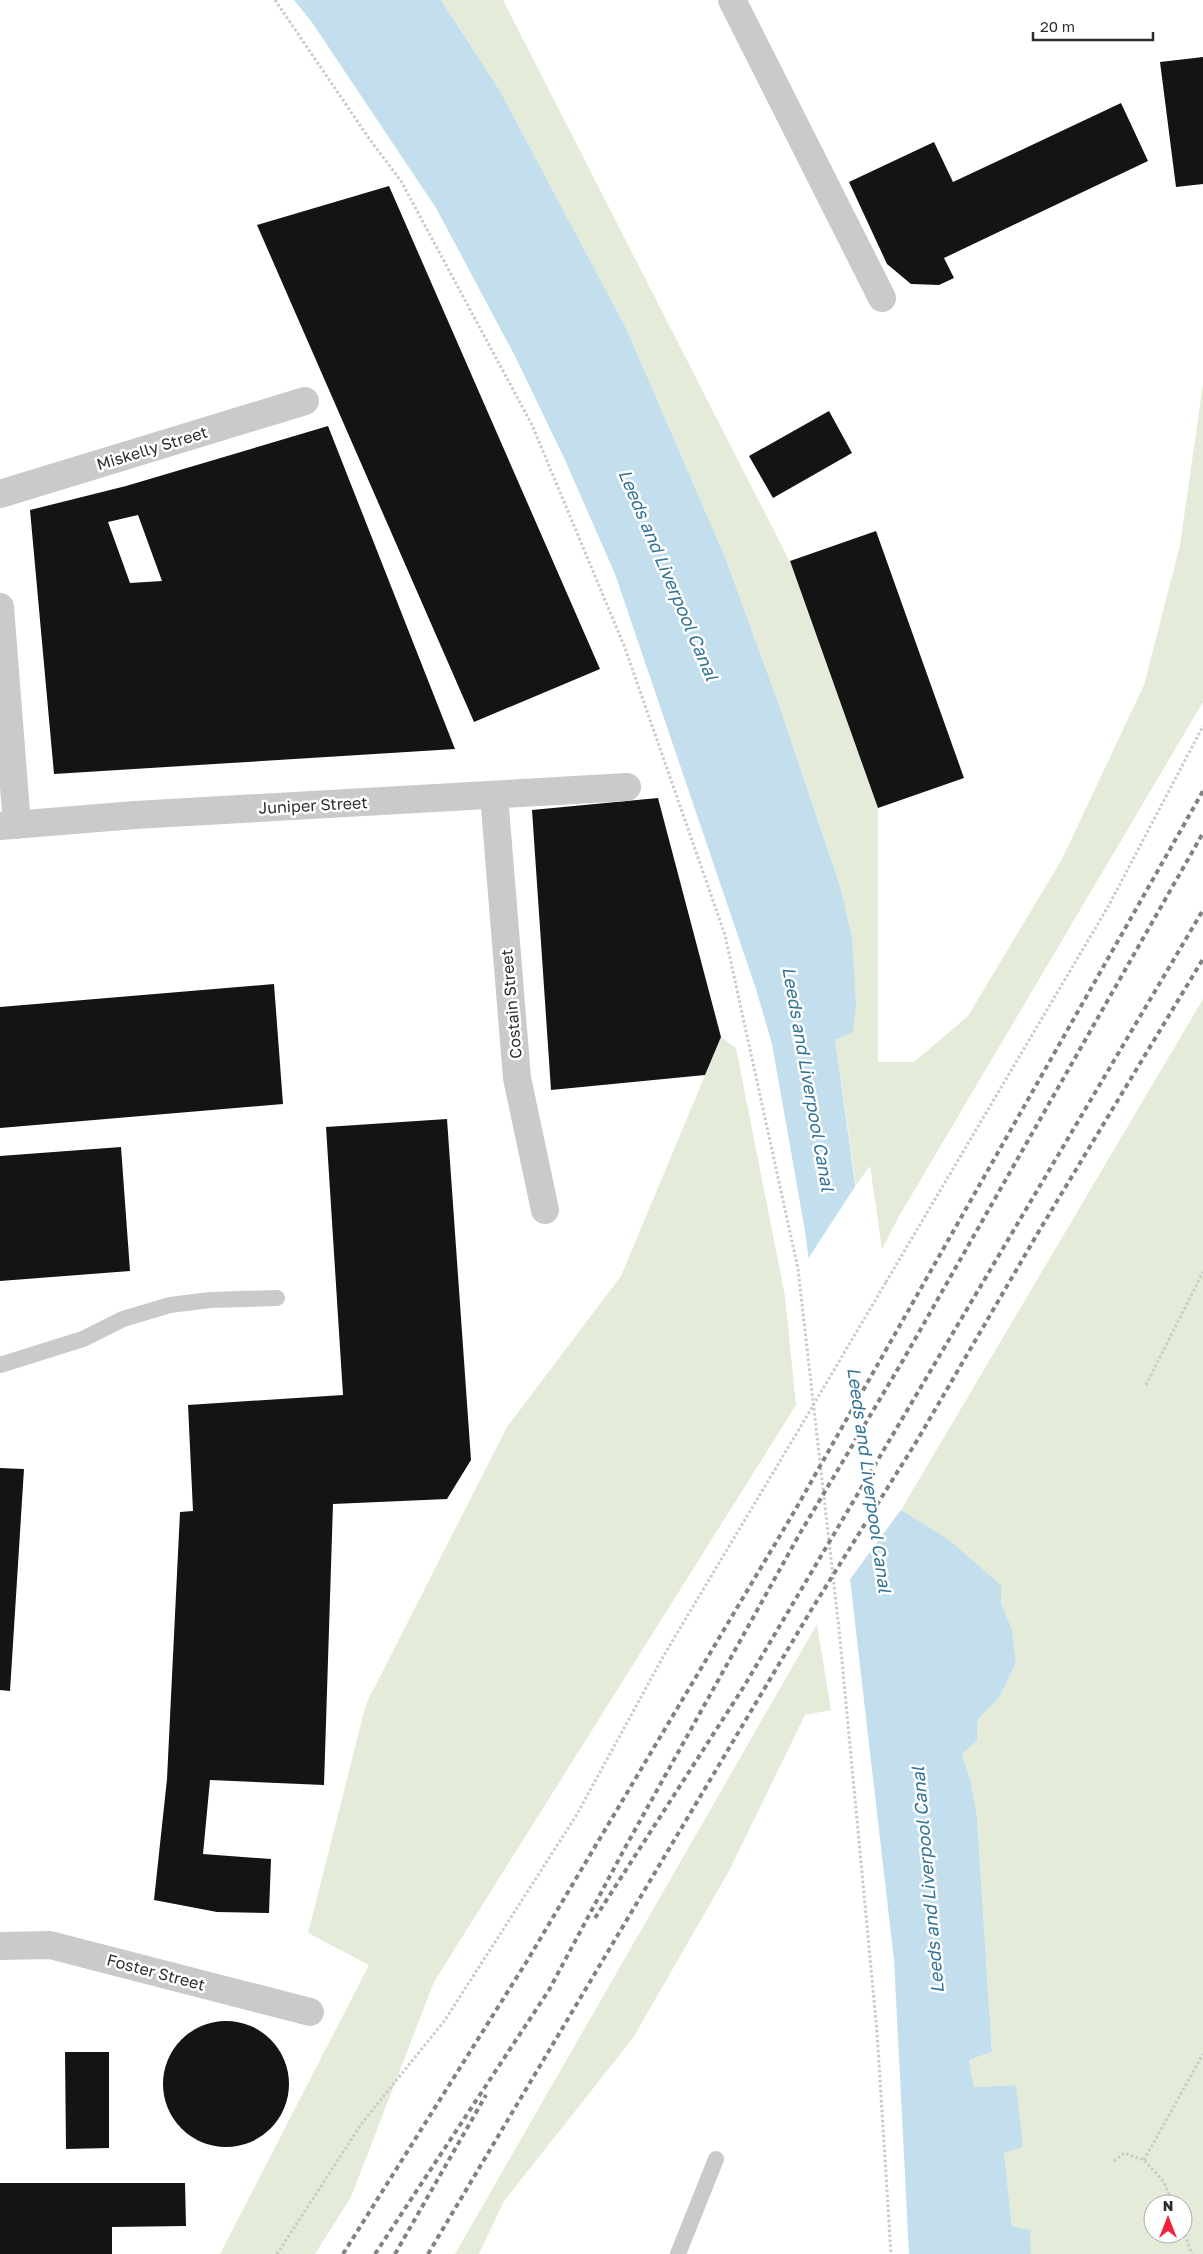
<svg xmlns="http://www.w3.org/2000/svg" width="1203" height="2254" font-family="'Golos Text',sans-serif">
<style>
.green{fill:#e4ecd9;fill-rule:evenodd}
.water{fill:#c3dfee}
.pier{fill:#fff}
.building{fill:#141414;fill-rule:evenodd}
.lines{fill:none;stroke-linecap:round;stroke-linejoin:round}
.path{stroke:#cacaca;stroke-width:3;stroke-dasharray:2.5 2.5;stroke-linecap:butt}
.lane{stroke:#cacaca;stroke-width:16}
.street{stroke:#cacaca;stroke-width:28}
.rail{stroke:#828282;stroke-width:4;stroke-dasharray:5 4;stroke-linecap:butt}
.path-bridge{stroke:#cacaca;stroke-width:3;stroke-dasharray:2.5 2.5;stroke-linecap:butt}
.labels{text-anchor:middle;stroke-width:5;stroke-linejoin:round;paint-order:stroke}
.street-label{font-size:16px;fill:#2d2d2d;stroke:#fff}
.water-label{font-size:18px;font-style:italic;fill:#347496;stroke:#fff}
</style>
<rect width="100%" height="100%" fill="#fff"/>
<path class="green" d="M441,0H503L790,562L878,808V1062H914L968,1016L1062,859L1144,685L1180,545L1203,384V702L898,1218L882,1249L870,1166L856,1185L835,1040L853,1031L839,883L778,702L725,557L627,330L500,91Z
M1203,999V2254H1031L1029,2230L1012,2226L1004,2153L1016,2085L974,2087L969,2060L992,2052L977,1817L971,1782L962,1754L977,1741L978,1719L999,1698L1016,1663L1012,1629L1001,1603V1585L901,1510ZM1153,2204H1183V2234H1153Z
M721,1037L736,1048L785,1296L796,1405L434,1982L351,2197L315,2254H220L369,1965L308,1933L366,1704L507,1427L621,1276Z
M817,1624L831,1710L805,1715L729,1871L633,2038L504,2201L479,2254H455Z"/>
<path class="water" d="M294,0H441L500,91L627,330L725,557L778,702L839,883L852,937L856,1006L853,1032L835,1040L901,1510L949,1540L1001,1585V1603L1012,1629L1016,1663L999,1698L978,1719L977,1741L962,1754L971,1782L977,1817L992,2052L969,2060L974,2087L1016,2085L1023,2147L1004,2153L1012,2226L1030,2230L1031,2254H909L894,1960L851,1588L805,1231L772,1044L756,989L615,574L565,460L515,356L436,208L311,21Z"/>
<path class="pier" d="M858,1182L903,1507L848,1582L806,1262Z"/>
<path class="building" d="M1203,57V184L1176,187L1160,62Z
M1121,103L1148,161L944,258L954,278L939,285L911,284L887,264L849,182L934,142L953,182Z
M389,186L600,669L474,722L257,225Z
M829,411L852,453L773,498L749,456Z
M328,426L455,749L54,774L30,510L126,486ZM138,515L162,581L130,583L108,522Z
M876,531L964,778L878,808L790,561Z
M658,798L721,1037L705,1075L551,1090L532,810Z
M274,984L283,1104L0,1128V1007Z
M447,1119L471,1460L447,1499L333,1504L324,1785L210,1780L203,1854L271,1859L269,1913L217,1912L154,1900L167,1779L180,1512L193,1511L188,1405L343,1395L326,1127Z
M121,1147L130,1271L0,1281V1156Z
M0,1468L24,1469L10,1691L0,1690Z
M163 2084a63 63 0 1 1 126 0a63 63 0 1 1-126 0Z
M65,2052H109V2148L66,2149Z
M0,2183H185L186,2226L112,2227V2254H0Z"/>
<g class="lines">
<path class="path" d="M275,0L368,137L401,181L532,425L625,648L725,935L798,1269L839,1629L877,2032L891,2254
M886,1282L1109,905L1203,726
M1146,1385L1203,1272
M1144,2160L1203,2054
M1114,2161L1124,2153L1144,2160L1164,2182L1173,2204
M1183,2230L1192,2254
M277,2254L362,2123L445,2020L576,1816L664,1655L798,1431"/>
<path class="lane" d="M0,1365L83,1339L123,1319L170,1305L210,1300L277,1298
M678,2254L716,2159"/>
<path class="street" d="M732,0L882,298
M0,494L305,401
M0,607L17,825
M494,795L517,1078L545,1210
M0,826L135,815L627,787
M0,1946L50,1945L310,2012"/>
<path class="rail" d="M595,1918L743,1688L1203,910
M343,2254L527,1961L794,1512L1203,791
M375,2254L549,1990L626,1846L799,1535L902,1362L1203,833
M395,2254L486,2095
M428,2254L810,1612L918,1439L1039,1231L1203,959"/>
<path class="path-bridge" d="M798,1431L886,1282"/>
</g>
<g class="labels">
<g class="street-label">
<text transform="translate(152 448) rotate(-17)" y="6">Miskelly Street</text>
<text transform="translate(313 805) rotate(-3)" y="6">Juniper Street</text>
<text transform="translate(511 1004) rotate(-95)" y="6">Costain Street</text>
<text transform="translate(156 1972) rotate(15)" y="6">Foster Street</text>
</g>
<g class="water-label">
<text transform="translate(668 575) rotate(67)" y="6">Leeds and Liverpool Canal</text>
<text transform="translate(808 1079) rotate(80)" y="6">Leeds and Liverpool Canal</text>
<text transform="translate(869 1480) rotate(82)" y="6">Leeds and Liverpool Canal</text>
<text transform="translate(928 1880) rotate(-95)" y="6">Leeds and Liverpool Canal</text>
</g>
</g>
<g transform="translate(1168 2219)"><circle r="24" fill="#ffffff" stroke="#ababab"/>
<path d="M0-4L9 19L0 12L-9 19Z" fill="#f41f38"/>
<text y="-8" font-size="14" font-weight="bold" text-anchor="middle" fill="#2d2d2d">N</text>
</g>
<path d="M1033 32v8h120v-8" fill="none" stroke="#2d2d2d" stroke-width="2.5"/>
<text x="1040" y="32" font-size="15" fill="#2d2d2d" stroke="#ffffff" stroke-width="4" paint-order="stroke">20 m</text>
</svg>
